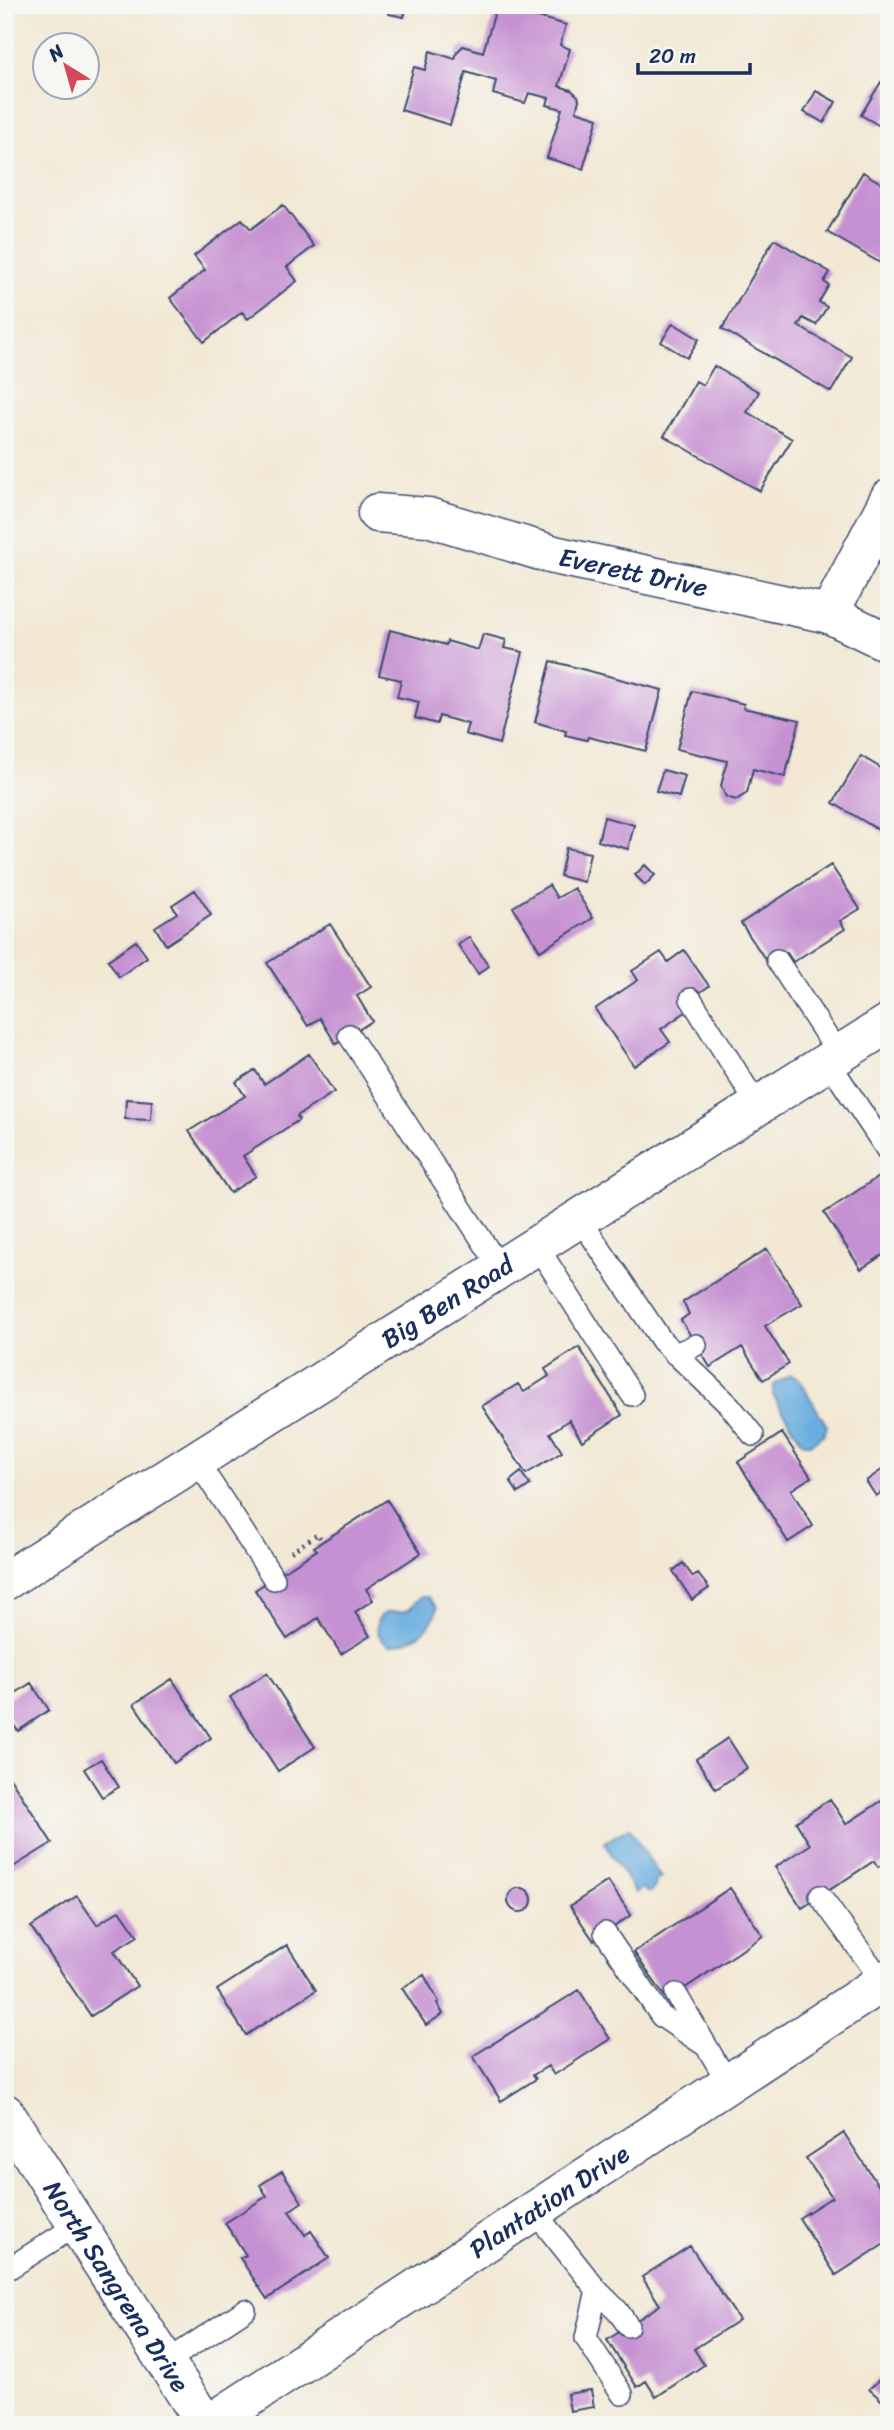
<svg xmlns="http://www.w3.org/2000/svg" width="894" height="2430" font-family="Sriracha,sans-serif">
<style>
.water{fill:#69addf;stroke:#426e9e;stroke-width:2}
.building{fill:#c691d2}
.lines{fill:none;stroke-linecap:round;stroke-linejoin:round}
.lane-casing{stroke:#3b4b70;stroke-width:24}
.street-casing{stroke:#3b4b70;stroke-width:41}
.path{stroke:#3b4b70;stroke-width:4.5;stroke-dasharray:2 5;stroke-linecap:butt}
.lane{stroke:#fff;stroke-width:21}
.street{stroke:#fff;stroke-width:38}
.labels{text-anchor:middle;stroke-width:7;stroke-linejoin:round;paint-order:stroke}
.street-label{font-size:26px;fill:#1b2f5e;stroke:#f6f6f2}
</style>
<rect width="100%" height="100%" fill="#f6f6f2"/>
<filter id="ink" filterUnits="userSpaceOnUse"><feTurbulence type="fractalNoise" baseFrequency=".0143" numOctaves="2"/><feDisplacementMap in="SourceGraphic" scale="14" xChannelSelector="R" yChannelSelector="G"/><feConvolveMatrix kernelMatrix="1 2 1 2 8 2 1 2 1" color-interpolation-filters="sRGB"/></filter>
<filter id="wash" filterUnits="userSpaceOnUse"><feTurbulence type="fractalNoise" baseFrequency=".00686" numOctaves="4" result="noise"/><feDisplacementMap in="SourceGraphic" scale="28" xChannelSelector="R" yChannelSelector="G"/><feGaussianBlur stdDeviation="1.57" result="paint"/><feColorMatrix in="noise" values="0 0 0 0 0 0 0 0 0 0 0 0 0 0 0 0 0 1.4 0 .05"/><feComposite in="paint" operator="in"/></filter>
<g filter="url(#wash)">
<rect width="100%" height="100%" fill="#f2e8d4"/>
<path class="water" d="M790,1375L798,1378L827,1426L824,1434L811,1444L802,1442L773,1395L774,1385Z
M421,1597H429L437,1608C432,1632 411,1642 389,1646C379,1639 369,1621 386,1613C393,1610 402,1614 409,1609C413,1606 416,1600 421,1597Z
M629,1828L661,1878L654,1882L656,1885L651,1892H647L643,1888L635,1893L604,1842Z"/>
<g id="blocks">
<path class="building" d="M391,5H407L404,17L389,14Z
M497,5L566,25L560,45L570,49L559,86L571,90L578,96L579,100L576,111L598,118L583,169L547,158L562,109L547,105L549,98L529,93L525,103L493,94L496,81L466,72L450,125L401,110L414,67L425,70L430,51L455,59L457,52L463,46L483,52Z
M881,82L889,87V112L880,126L861,115Z
M816,91L836,102L824,123L804,112Z
M863,172L884,185L889,178V268L827,232Z
M283,205L314,246L287,267L297,281L248,319L242,312L204,342L170,298L205,270L194,256L242,219L251,229Z
M774,239L830,272L824,282L829,285L819,302L827,307L816,325L803,318L798,326L852,357L831,392L722,329Z
M673,323L699,339L687,358L661,342Z
M714,366L759,392L747,412L792,439L760,491L664,436L696,381L703,385Z
M390,630L446,645L447,641L478,650L483,634L506,640L504,648L523,652L499,744L465,734L468,724L439,716L437,724L415,718L419,702L397,697L401,680L379,675Z
M551,661L662,690L646,751L588,737L587,740L565,735L566,731L535,722Z
M692,691L744,704L743,708L800,720L785,777L753,769L747,793L736,800L726,797L721,786L727,761L677,749Z
M861,756L889,773V836L833,803Z
M663,770L685,776L679,797L656,791Z
M604,817L634,825L628,849L598,841Z
M566,848L590,853L584,882L560,876Z
M645,865L655,875L645,885L635,875Z
M831,865L860,909L840,921L845,929L793,962L787,953L769,965L741,923Z
M549,885L557,898L574,888L593,918L540,951L513,907Z
M195,890L211,915L166,945L155,927L177,913L172,905Z
M330,924L371,987L357,996L372,1021L336,1044L320,1018L308,1026L267,963Z
M469,937L489,966L478,974L458,945Z
M136,941L147,957L119,977L108,960Z
M684,950L709,986L682,1005L687,1011L661,1029L670,1042L634,1066L595,1009L638,980L632,971L661,952L668,962Z
M309,1054L334,1092L297,1116L299,1120L243,1156L256,1176L230,1193L189,1131L245,1096L236,1082L255,1070L264,1084Z
M126,1099L152,1101L151,1120L125,1119Z
M884,1173L889,1180V1251L861,1269L824,1213Z
M767,1249L802,1304L765,1326L789,1364L763,1380L742,1347L710,1367L681,1320L689,1314L683,1302Z
M579,1347L622,1415L582,1441L569,1420L550,1433L562,1452L526,1474L482,1406L518,1384L524,1392L549,1376L545,1369Z
M782,1433L811,1477L791,1490L813,1526L788,1542L738,1462Z
M889,1465V1487L876,1496L866,1481Z
M521,1472L530,1485L518,1493L510,1481Z
M387,1500L421,1553L366,1589L373,1600L355,1612L370,1636L341,1654L318,1618L287,1639L255,1590L317,1550L314,1547Z
M683,1563L693,1577L698,1574L709,1588L692,1600L673,1571Z
M267,1673L315,1747L278,1771L230,1697Z
M172,1679L211,1738L174,1763L134,1704Z
M31,1683L49,1710L18,1731L5,1712V1700Z
M728,1738L747,1768L716,1789L696,1759Z
M101,1759L119,1787L102,1797L84,1769Z
M5,1770L52,1843L5,1872Z
M889,1796V1860L878,1867L874,1861L802,1908L775,1867L810,1845L796,1822L830,1799L846,1824Z
M608,1881L631,1915L594,1941L570,1906Z
M508 1900a12 12 0 1 1 24 0a12 12 0 1 1-24 0Z
M730,1888L763,1936L667,2000L634,1952Z
M77,1896L97,1925L120,1910L138,1936L114,1951L137,1986L91,2016L31,1927Z
M287,1945L316,1990L246,2035L217,1990Z
M424,1975L439,2002L437,2003L443,2014L426,2025L402,1988Z
M579,1990L610,2039L554,2075L548,2066L533,2075L536,2079L501,2101L473,2056Z
M844,2133L889,2202V2241L836,2275L799,2218L832,2197L806,2158Z
M282,2171L302,2202L289,2211L305,2235L311,2231L329,2258L267,2299L240,2258L246,2255L225,2223L267,2196L260,2185Z
M690,2246L739,2320L694,2349L704,2365L656,2397L646,2381L637,2387L607,2340L660,2305L642,2277Z
M889,2371V2407L869,2389Z
M591,2390L594,2407L570,2411L567,2394Z"/>
</g>
</g>
<g filter="url(#ink)">
<use href="#blocks" fill-opacity="0" stroke="#3b4b70" stroke-width="2"/>
<g class="lines">
<g class="lane-casing">
<path id="lane" d="M777,960L839,1055
M691,999L758,1106
M349,1035L500,1268
M828,1061L889,1153
M580,1219L662,1341L730,1406L753,1435
M537,1246L632,1395
M675,1354L696,1345
M197,1461L274,1579
M820,1896L883,1982
M605,1933L661,2016L706,2046
M676,1994L728,2083
M534,2211L597,2290L586,2338L622,2394
M5,2271L77,2225
M597,2290L618,2311L628,2326
M166,2362L245,2310"/>
</g>
<g class="street-casing">
<g id="street">
<path id="s1" d="M377,513L428,517L554,555L829,614L889,643"/>
<path d="M829,614L889,499"/>
<path id="s2" d="M5,1581L889,1023"/>
<path id="s3" d="M5,2113L206,2425"/>
<path id="s4" d="M208,2425L889,1978"/>
</g>
</g>
<path class="path" d="M291,1552L318,1534L322,1542"/>
<use href="#lane" class="lane"/>
<use href="#street" class="street"/>
</g>
</g>
<g class="labels">
<g class="street-label">
<text dy="9" stroke="none"><textPath href="#s1" startOffset="264">Everett Drive</textPath></text>
<text dy="9" stroke="none"><textPath href="#s2" startOffset="523">Big Ben Road</textPath></text>
<text dy="9" stroke="none"><textPath href="#s4" startOffset="408">Plantation Drive</textPath></text>
<text dy="9" stroke="none"><textPath href="#s3" startOffset="206">North Sangrena Drive</textPath></text>
</g>
</g>
<rect width="894" height="2430" fill="none" stroke="#f6f6f2" stroke-width="28"/>
<g transform="translate(66 66) rotate(323)"><circle r="33" fill="#f6f6f2" stroke="#9ea6b7" stroke-width="2"/>
<path d="M0-5L12 26L0 18L-12 26Z" fill="#d1495b"/>
<text y="-10" font-size="19" font-weight="bold" text-anchor="middle" fill="#1b2f5e">N</text>
</g>
<path d="M638 63v10h112v-10" fill="none" stroke="#1b2f5e" stroke-width="3.5"/>
<text x="649" y="63" font-size="21" fill="#1b2f5e" stroke="#f6f6f2" stroke-width="5" paint-order="stroke">20 m</text>
</svg>
